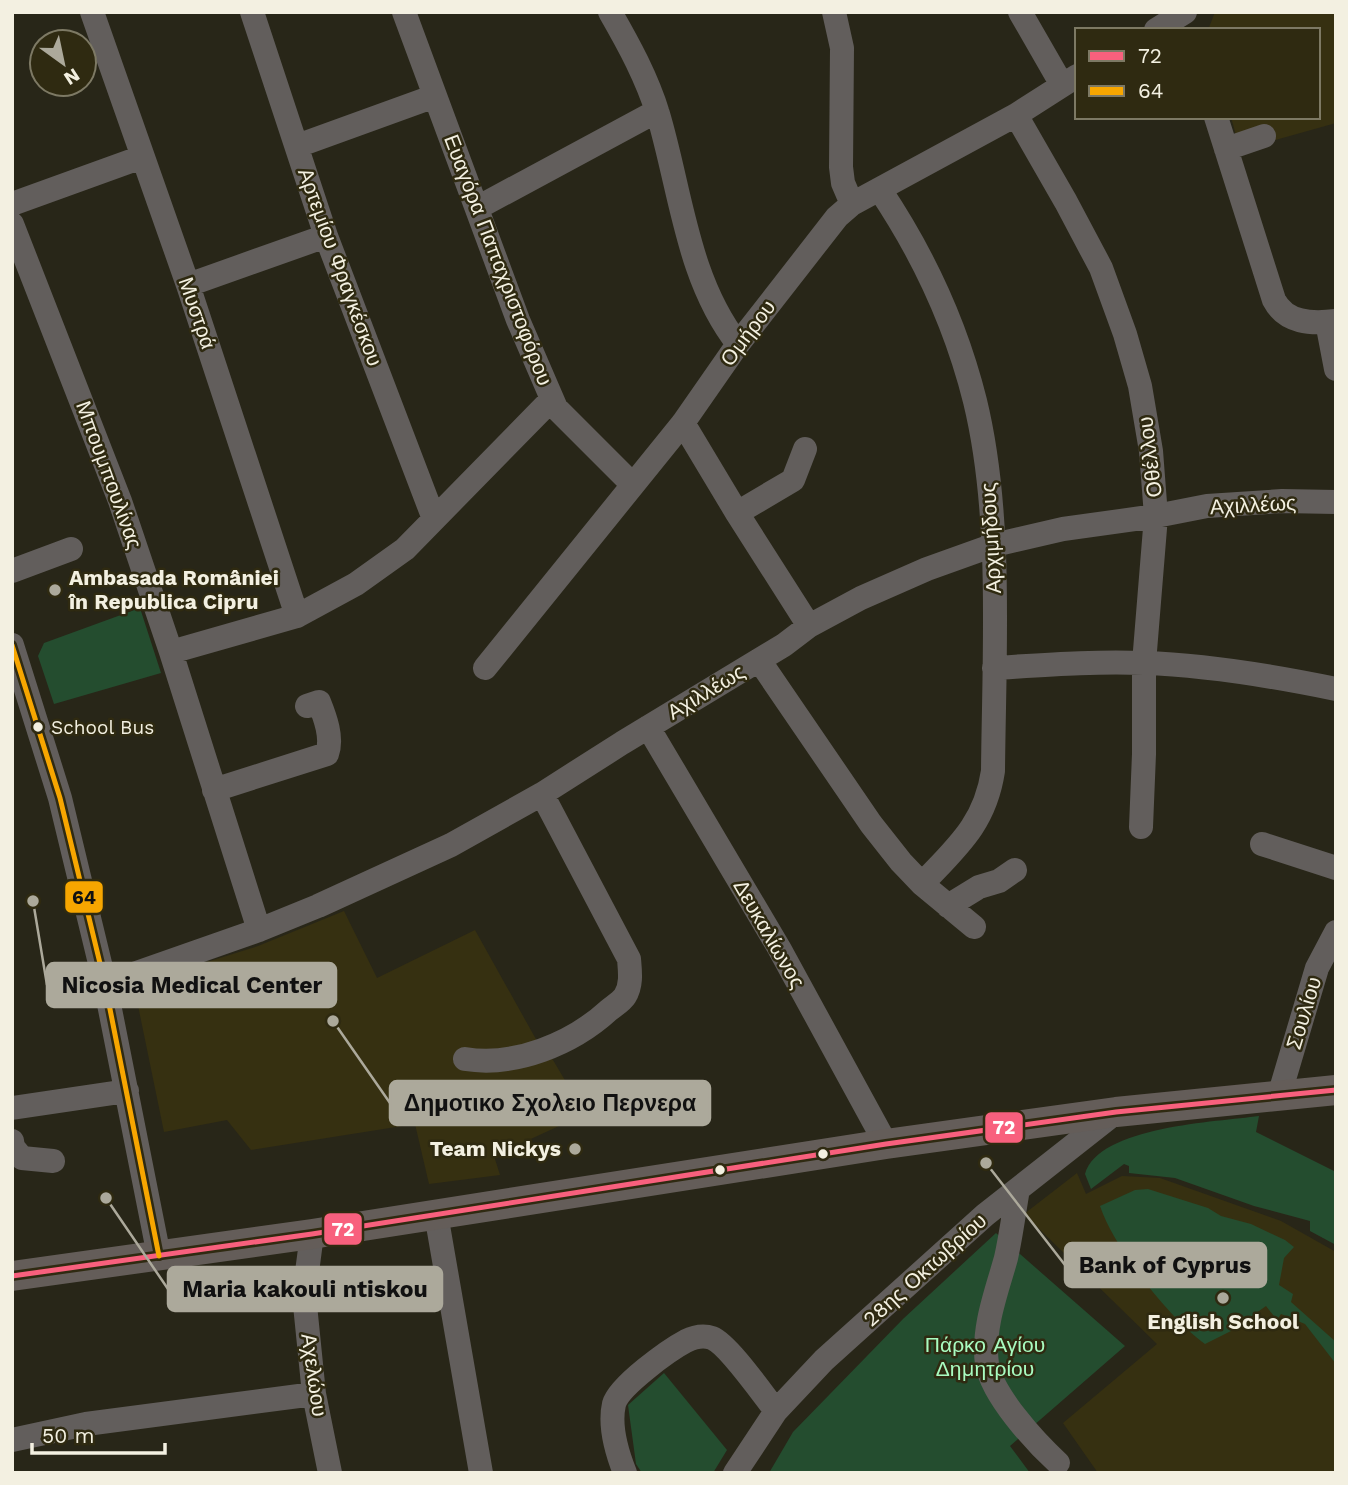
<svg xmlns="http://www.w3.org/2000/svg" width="1348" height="1485" font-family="'Work Sans',sans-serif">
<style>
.built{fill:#363011}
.green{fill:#244d2f}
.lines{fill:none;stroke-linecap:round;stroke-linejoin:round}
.minor{stroke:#625e5c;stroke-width:24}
.major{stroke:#645d59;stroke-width:30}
.bus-1-casing{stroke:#2f2a11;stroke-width:10}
.bus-2-casing{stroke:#2f2a11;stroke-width:10}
.bus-1{stroke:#f8607d;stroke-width:5}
.bus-2{stroke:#f7a600;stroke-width:5}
.poi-dot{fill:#aca99b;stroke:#2f2a11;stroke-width:2.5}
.bus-dot{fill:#f3f0e1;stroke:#2f2a11;stroke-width:2.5}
.labels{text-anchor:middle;stroke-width:5;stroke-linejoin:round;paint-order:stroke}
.bus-label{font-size:19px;fill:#f3f0e1;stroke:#2f2a11;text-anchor:start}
.street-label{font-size:21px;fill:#f3f0e1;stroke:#2f2a11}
.poi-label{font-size:21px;font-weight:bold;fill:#f3f0e1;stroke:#2f2a11;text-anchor:start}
.park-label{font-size:21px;fill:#a8fbc0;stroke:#2f2a11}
.leader{fill:none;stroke:#aca99b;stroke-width:2.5}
.callout-dot{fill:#aca99b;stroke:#2f2a11;stroke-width:2.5}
.callout{fill:#aca99b;stroke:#aca99b;stroke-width:2.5}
.callout-label{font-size:23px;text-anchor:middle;font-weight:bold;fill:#111}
.line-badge{stroke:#2f2a11;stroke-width:2.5}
.badge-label{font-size:19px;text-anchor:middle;font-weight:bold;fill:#fff}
.pale-badge-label{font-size:19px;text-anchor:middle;font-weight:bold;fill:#111}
</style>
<rect width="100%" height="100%" fill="#282618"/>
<path class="built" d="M1215,12H1336V123L1240,150L1231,117H1318V30H1208Z
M344,911L377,978L475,930L542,1050L550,1055L585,1114L494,1156L500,1175L429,1184L415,1124L251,1150L227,1120L164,1132L135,991L194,966L258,946Z
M1077,1173L1086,1194L1122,1176L1160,1178L1281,1221L1336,1252V1473H1098L1063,1423L1157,1344L1024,1214Z"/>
<path class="green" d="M140,608L161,673L54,704L38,656L44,643Z
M1259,1116L1256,1132L1336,1172V1245L1310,1231V1221L1254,1206L1175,1178L1129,1173V1166L1124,1164L1091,1189L1085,1174C1099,1126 1217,1122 1259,1116Z
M1148,1189L1208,1208L1221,1216L1251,1224L1285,1240L1294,1247L1284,1258L1279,1285L1293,1294L1291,1302L1336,1342V1364L1305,1324L1281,1314L1277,1320L1266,1306L1231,1331L1205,1344C1169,1318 1114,1248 1100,1206L1135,1190Z
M996,1233L1125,1346L1010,1446L1030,1473H769L793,1432L903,1319Z
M664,1373L727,1450L713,1473H642L636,1464L628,1405Z"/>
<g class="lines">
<path class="minor" d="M92,12L188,285L297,616
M252,12L326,236L434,519
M404,12L518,320L556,408L632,484
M610,12C629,45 647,78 658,114C681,191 687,279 738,344
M834,12L842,48L841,167L843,183L852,204
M1020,12L1062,85
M1156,30L1185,12
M1016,115L1066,202L1101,268L1125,334L1140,386L1151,451L1156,516L1144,663V754L1141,827
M1216,117L1274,300C1286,323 1311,324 1336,321
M297,146L435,96
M1226,149L1264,136
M880,190C923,254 956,325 975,401C1003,516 994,653 993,771C985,824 957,847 922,884
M12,204L142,157
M477,208L657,111
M12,224L120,501L171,652L259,930
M188,285L326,236
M1327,322L1336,369
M683,423L737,513L809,626
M737,513L793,480L805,449
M12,571L71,549
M12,645L60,798L105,984L159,1256
M171,652L297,616L356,584L405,549L552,399
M759,660L871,824L901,862L922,884L974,927
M485,668L683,423L738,344L837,217L852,204L1016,115L1077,76
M994,668C1044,665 1094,661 1144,663C1209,665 1273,676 1336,689
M648,727L779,948L886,1144
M214,790L327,754C333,738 325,717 319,702L307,706
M1262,844L1336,868
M948,906L979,887L999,881L1015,870
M105,984L259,930L318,906L451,845L542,794L622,743L784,645L809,626L861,598L927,569L994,545L1063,529L1156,516L1207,506L1282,501L1336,502
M465,1059C515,1067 572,1044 609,1010C614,1006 622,1001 625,996C632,985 630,971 629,959L542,794
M1279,1096L1317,968L1336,932
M12,1108L127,1091
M12,1141L13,1147L22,1158L53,1161
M1018,1189C1014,1212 1011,1236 1006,1258C997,1291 982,1328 987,1364C992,1395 1035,1442 1058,1463
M436,1214L481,1473
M312,1234L304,1295L314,1394L330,1473
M12,1440L86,1424L314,1394
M625,1473C617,1453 609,1426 614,1404C619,1386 669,1350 686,1341C694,1337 704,1335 712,1338C728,1344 764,1396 776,1411
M735,1473L776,1411L824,1360L985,1215L1116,1112"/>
<path class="major" d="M12,1276L312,1234L886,1144L1116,1112L1336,1090"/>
<g class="bus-1-casing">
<path id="bus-1" d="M12,1276L312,1234L886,1144L1116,1112L1336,1090"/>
</g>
<g class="bus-2-casing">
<path id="bus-2" d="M12,645L60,798L105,984L159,1256"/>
</g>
<use href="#bus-1" class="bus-1"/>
<use href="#bus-2" class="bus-2"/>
</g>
<g class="poi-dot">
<circle cx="55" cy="590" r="7"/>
<circle cx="575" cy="1149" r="7"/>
<circle cx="1223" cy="1298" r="7"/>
</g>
<g class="bus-dot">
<circle cx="38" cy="727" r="6"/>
<circle cx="823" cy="1154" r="6"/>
<circle cx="720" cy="1170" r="6"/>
</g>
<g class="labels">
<g class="bus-label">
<text x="51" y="734">School Bus</text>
</g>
<g class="street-label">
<text transform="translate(498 260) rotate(69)" y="7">Ευαγόρα Παπαχριστοφόρου</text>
<text transform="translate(340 267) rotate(70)" y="7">Αρτεμίου Φραγκέσκου</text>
<text transform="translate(197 313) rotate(71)" y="7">Μυστρά</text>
<text transform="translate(748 333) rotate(-53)" y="7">Ομήρου</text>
<text transform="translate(1150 457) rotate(-97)" y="7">Οθέλλου</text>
<text transform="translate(109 475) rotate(70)" y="7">Μπουμπουλίνας</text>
<text transform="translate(1253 505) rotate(-3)" y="7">Αχιλλέως</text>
<text transform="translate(991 538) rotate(-93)" y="7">Αρχιμήδους</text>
<text transform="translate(706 692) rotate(-31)" y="7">Αχιλλέως</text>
<text transform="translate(769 934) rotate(60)" y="7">Δευκαλίωνος</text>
<text transform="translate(1304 1013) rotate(-73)" y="7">Σουλίου</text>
<text transform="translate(925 1270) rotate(-42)" y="7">28ης Οκτωβρίου</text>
<text transform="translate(314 1375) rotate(82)" y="7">Αχελώου</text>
</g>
<g class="poi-label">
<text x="69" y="585">Ambasada României<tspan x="69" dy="24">în Republica Cipru</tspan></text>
<text x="561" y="1156" text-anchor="end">Team Nickys</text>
<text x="1223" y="1329" text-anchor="middle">English School</text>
</g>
<g class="park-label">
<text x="985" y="1352">Πάρκο Αγίου<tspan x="985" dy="24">Δημητρίου</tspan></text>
</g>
</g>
<path class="leader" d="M33 901L47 985M333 1021L390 1103M986 1163L1065 1265M106 1198L168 1289"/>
<g class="callout-dot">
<circle cx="33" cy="901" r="7"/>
<circle cx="333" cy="1021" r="7"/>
<circle cx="986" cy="1163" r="7"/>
<circle cx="106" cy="1198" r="7"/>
</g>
<g class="callout">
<rect x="47" y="963" width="289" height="44" rx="7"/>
<rect x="390" y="1081" width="320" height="44" rx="7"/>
<rect x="1065" y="1243" width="201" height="44" rx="7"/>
<rect x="168" y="1267" width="274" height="44" rx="7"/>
</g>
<g class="callout-label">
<text x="192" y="993">Nicosia Medical Center</text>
<text x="550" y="1111">Δημοτικο Σχολειο Περνερα</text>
<text x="1165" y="1273">Bank of Cyprus</text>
<text x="305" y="1297">Maria kakouli ntiskou</text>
</g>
<g class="line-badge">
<rect x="64" y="880" width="40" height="34" rx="7" fill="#f7a600"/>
<rect x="984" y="1111" width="40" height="33" rx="7" fill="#f8607d"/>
<rect x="323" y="1212" width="40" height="34" rx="7" fill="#f8607d"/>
</g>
<g class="badge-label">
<text x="1004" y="1134">72</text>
<text x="343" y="1236">72</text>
</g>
<g class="pale-badge-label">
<text x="84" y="904">64</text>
</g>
<rect width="1348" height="1485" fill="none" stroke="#f3f0e1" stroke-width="28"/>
<rect x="1075" y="28" width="245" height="91" fill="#2f2a11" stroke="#7d7964" stroke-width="2"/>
<rect x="1089" y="51" width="35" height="10" fill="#f8607d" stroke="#7d7964" stroke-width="2"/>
<text x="1138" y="63" font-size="21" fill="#f3f0e1">72</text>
<rect x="1089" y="86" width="35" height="10" fill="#f7a600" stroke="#7d7964" stroke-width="2"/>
<text x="1138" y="98" font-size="21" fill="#f3f0e1">64</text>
<g transform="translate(63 63) rotate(147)"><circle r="33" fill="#2f2a11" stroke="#7d7964" stroke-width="2"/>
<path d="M0-5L12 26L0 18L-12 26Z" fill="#aca99b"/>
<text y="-10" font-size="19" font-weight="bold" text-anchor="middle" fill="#f3f0e1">N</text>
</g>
<path d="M32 1443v10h133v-10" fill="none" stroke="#f3f0e1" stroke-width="3.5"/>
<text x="42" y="1443" font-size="21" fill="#f3f0e1" stroke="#2f2a11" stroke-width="5" paint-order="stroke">50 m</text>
</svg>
